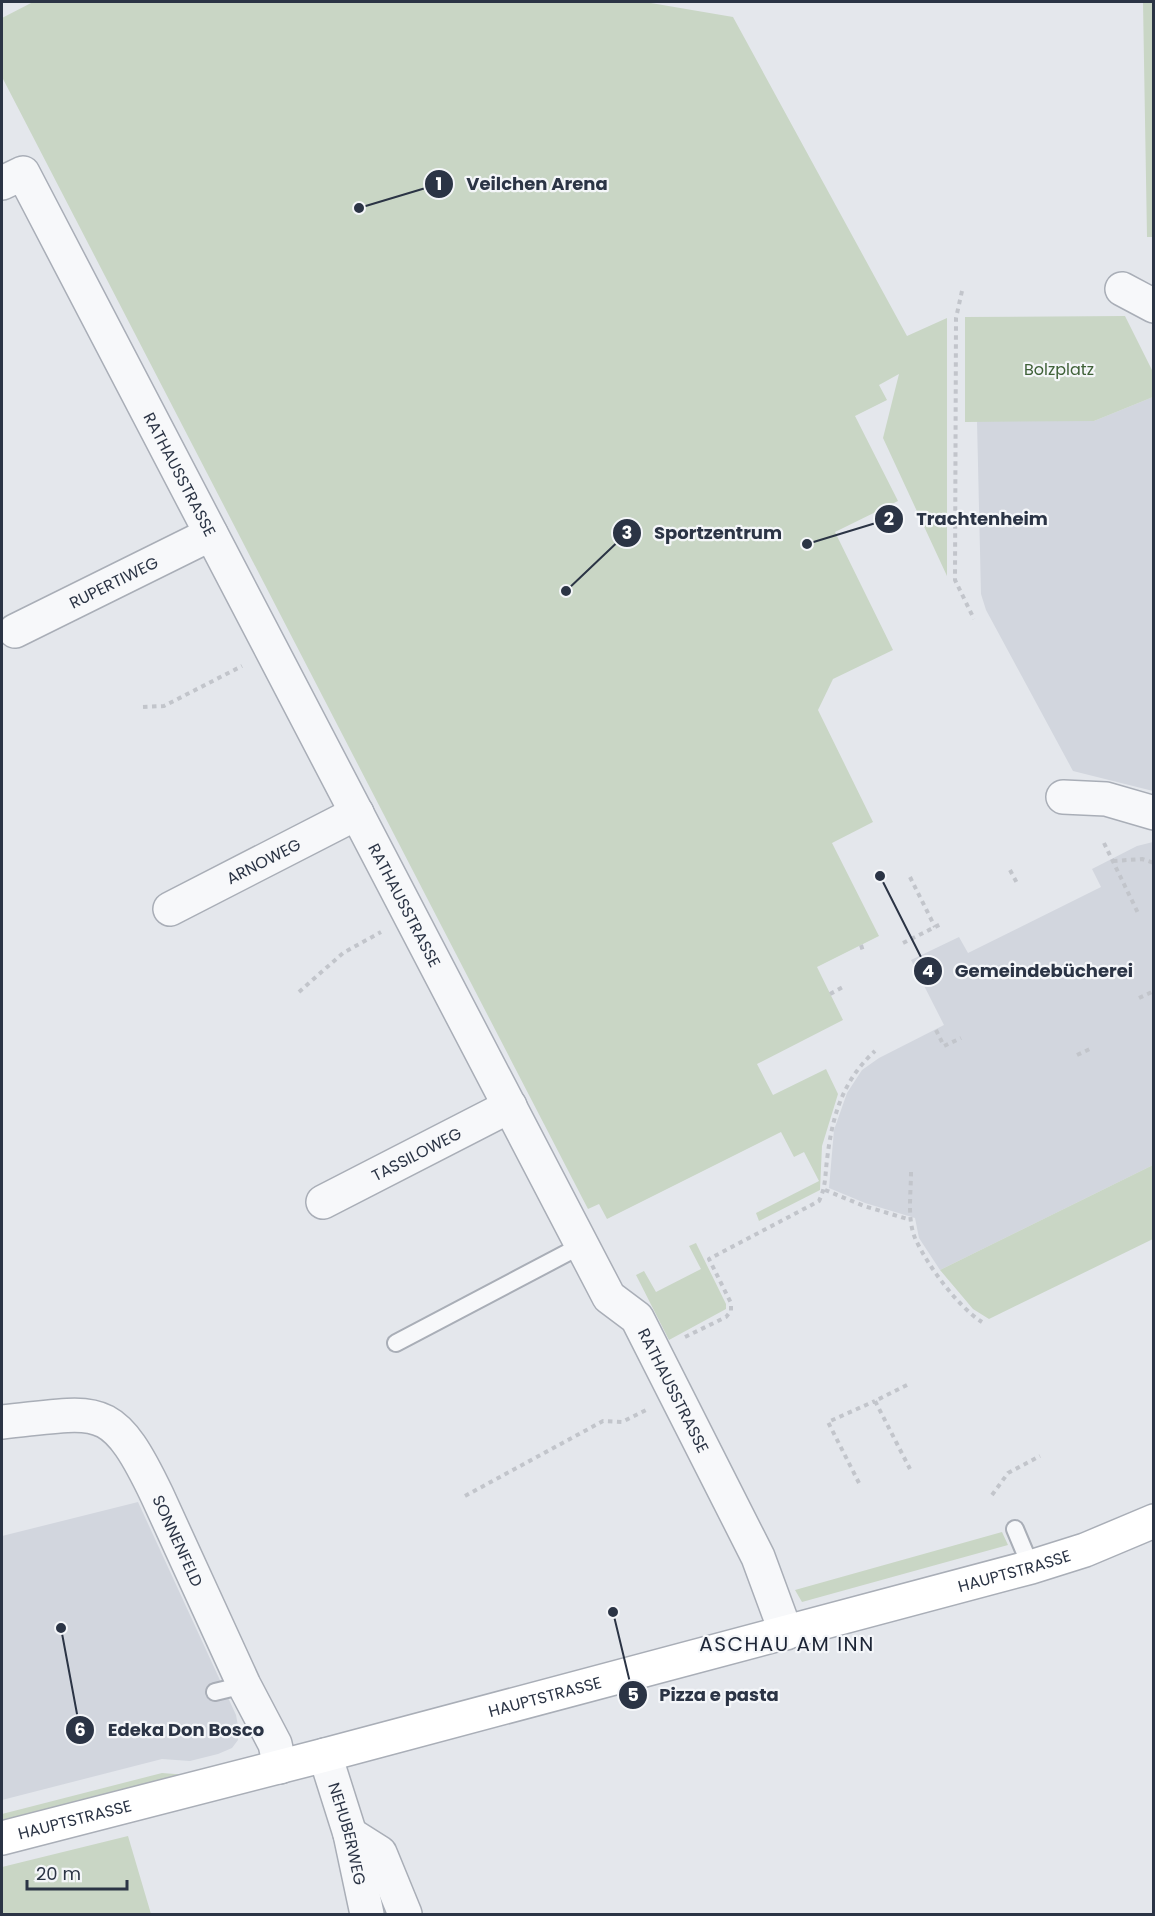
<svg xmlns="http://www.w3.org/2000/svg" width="1155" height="1916" font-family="Poppins,sans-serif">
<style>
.built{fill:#d2d6de}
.green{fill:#c9d6c5}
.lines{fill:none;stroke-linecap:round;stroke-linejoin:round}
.lane-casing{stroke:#a9aeb7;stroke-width:20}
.street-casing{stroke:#a9aeb7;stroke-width:36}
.secondary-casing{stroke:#a9aeb7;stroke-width:36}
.path{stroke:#c2c5cb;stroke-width:4;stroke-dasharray:4.5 4.5;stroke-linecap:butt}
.lane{stroke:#f7f8fa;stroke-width:16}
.street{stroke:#f7f8fa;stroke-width:33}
.secondary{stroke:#fff;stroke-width:33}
.labels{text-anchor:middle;stroke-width:4.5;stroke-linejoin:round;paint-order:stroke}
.park-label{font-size:16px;fill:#3f6138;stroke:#f4f6f9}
.street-label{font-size:16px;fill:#2b3445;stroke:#f4f6f9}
.quarter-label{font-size:20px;letter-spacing:1.5px;fill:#1d2536;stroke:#f4f6f9}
.leader{fill:none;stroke:#2b3445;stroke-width:2}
.callout-dot{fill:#2b3445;stroke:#f4f6f9;stroke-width:2}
.mark-label{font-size:18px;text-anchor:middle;font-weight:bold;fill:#fff}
.callout-label{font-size:18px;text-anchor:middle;font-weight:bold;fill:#2b3445;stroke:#f4f6f9;stroke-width:4.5;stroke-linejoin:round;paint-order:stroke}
</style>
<rect width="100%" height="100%" fill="#e4e7ec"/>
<path class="built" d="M1153,397V791L1073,771L986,610L981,594L977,421H1094Z
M1153,842V1165L940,1270L919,1238L915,1218L865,1203L829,1188L834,1130L847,1093L862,1070L879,1058L944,1025L911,960L959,937L968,953L1101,887L1092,869L1137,846Z
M138,1502L236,1715L239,1731L238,1740L232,1748L218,1754L190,1761L162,1759L2,1800V1536Z"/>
<path class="green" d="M33,2H645L733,17L907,336L947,318V576L883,438L899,374L879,385L887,400L855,416L898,501L835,532L893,650L833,679L818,710L873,822L832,843L879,936L817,967L843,1020L757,1064L773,1095L826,1069L838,1094L822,1146L820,1190L759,1221L756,1213L819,1181L804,1152L794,1157L781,1132L607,1219L599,1204L588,1209L2,77V18Z
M1143,2H1154V237H1147Z
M1125,316L1153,372V397L1094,421L965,422V317Z
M1153,1165V1239L989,1319L973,1309L940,1270Z
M696,1243L726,1304V1309L669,1340L636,1275L644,1271L656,1292L701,1269L689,1246Z
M1002,1532L1008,1545L802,1602L795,1590Z
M162,1773L188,1775L2,1823V1814Z
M128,1836L151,1914H2V1867Z"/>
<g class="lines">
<g class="lane-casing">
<path id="lane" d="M396,1343L582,1245
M1015,1529L1031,1567
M215,1692L244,1685"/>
</g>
<g class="street-casing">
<g id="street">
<path id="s1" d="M2,183L23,173L609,1297L637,1318L758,1557L786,1633"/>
<path d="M1122,289L1154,306"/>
<path id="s2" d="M15,631L211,534"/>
<path d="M1063,797L1106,799L1154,813"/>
<path id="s3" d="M170,909L357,813"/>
<path id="s4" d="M323,1202L510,1106"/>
<path id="s5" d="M2,1422C100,1412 111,1399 157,1495L244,1685L275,1744L280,1767"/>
<path id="s6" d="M325,1755L350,1834L367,1914"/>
<path d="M350,1834L380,1853L405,1914"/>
</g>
</g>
<g class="secondary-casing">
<g id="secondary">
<path id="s7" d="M2,1838L325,1755L1031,1567L1085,1550L1154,1521"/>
</g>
</g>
<path class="path" d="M962,291L956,318L955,580L974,619
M143,707L164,706L242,666
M1104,843L1139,915
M1113,861L1142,859L1154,863
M1010,870L1018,885
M910,877L935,927
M903,943L943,923
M861,945L863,951
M299,992L343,953L381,932
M830,994L843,987
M1139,998L1154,991
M936,1030L944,1046L961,1038
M1077,1055L1092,1048
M911,1172C911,1193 907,1219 915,1238C927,1265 958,1307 982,1322
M825,1190L864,1206L911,1220
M685,1337L726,1317L731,1311V1303L709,1259L819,1201C826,1187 825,1175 827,1160C832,1117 842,1081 875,1051
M907,1385L875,1401L910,1469
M859,1483L828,1422L875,1401
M992,1495L1008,1473L1040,1456
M465,1496L603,1421L622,1422L646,1410"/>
<use href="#lane" class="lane"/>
<use href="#street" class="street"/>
<use href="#secondary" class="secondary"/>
</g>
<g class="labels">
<g class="park-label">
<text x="1059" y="375">Bolzplatz</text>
</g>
<g class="street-label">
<text dy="6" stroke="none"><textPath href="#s1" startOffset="363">RATHAUSSTRASSE</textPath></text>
<text dy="6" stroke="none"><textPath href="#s2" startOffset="110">RUPERTIWEG</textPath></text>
<text dy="6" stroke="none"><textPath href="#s3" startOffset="105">ARNOWEG</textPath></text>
<text dy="6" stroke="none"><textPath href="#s1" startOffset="849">RATHAUSSTRASSE</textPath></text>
<text dy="6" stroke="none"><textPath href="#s4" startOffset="105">TASSILOWEG</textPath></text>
<text dy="6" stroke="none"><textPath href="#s1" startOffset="1407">RATHAUSSTRASSE</textPath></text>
<text dy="6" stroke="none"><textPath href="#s5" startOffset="246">SONNENFELD</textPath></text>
<text dy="6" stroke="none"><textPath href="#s7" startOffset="1047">HAUPTSTRASSE</textPath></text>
<text dy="6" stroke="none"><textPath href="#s7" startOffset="561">HAUPTSTRASSE</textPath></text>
<text dy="6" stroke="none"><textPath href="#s7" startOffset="75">HAUPTSTRASSE</textPath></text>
<text dy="6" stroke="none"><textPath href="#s6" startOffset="82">NEHUBERWEG</textPath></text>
</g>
<g class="quarter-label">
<text x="787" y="1651">ASCHAU AM INN</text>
</g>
</g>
<path class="leader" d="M359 208L439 184M807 544L889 519M566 591L627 533M880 876L928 971M613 1612L633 1695M61 1628L80 1730"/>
<g class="callout-dot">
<circle cx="359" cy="208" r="6"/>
<circle cx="807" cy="544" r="6"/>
<circle cx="566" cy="591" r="6"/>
<circle cx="880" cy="876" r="6"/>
<circle cx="613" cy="1612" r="6"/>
<circle cx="61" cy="1628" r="6"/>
<circle cx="439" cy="184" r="15"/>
<circle cx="889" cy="519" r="15"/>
<circle cx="627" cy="533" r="15"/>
<circle cx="928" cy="971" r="15"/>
<circle cx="633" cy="1695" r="15"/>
<circle cx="80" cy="1730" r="15"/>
</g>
<g class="mark-label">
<text x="439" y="190">1</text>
<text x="889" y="525">2</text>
<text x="627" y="539">3</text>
<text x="928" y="977">4</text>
<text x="633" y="1701">5</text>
<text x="80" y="1736">6</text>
</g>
<g class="callout-label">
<text x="537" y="190">Veilchen Arena</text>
<text x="982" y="525">Trachtenheim</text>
<text x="718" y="539">Sportzentrum</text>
<text x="1044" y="977">Gemeindebücherei</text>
<text x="719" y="1701">Pizza e pasta</text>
<text x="186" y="1736">Edeka Don Bosco</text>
</g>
<rect width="1155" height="1916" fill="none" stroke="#2b3445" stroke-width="6"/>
<path d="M27 1880v9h100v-9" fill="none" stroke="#2b3445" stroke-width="3"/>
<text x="36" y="1880" font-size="18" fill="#2b3445" stroke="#f4f6f9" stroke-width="4.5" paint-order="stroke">20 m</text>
</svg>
